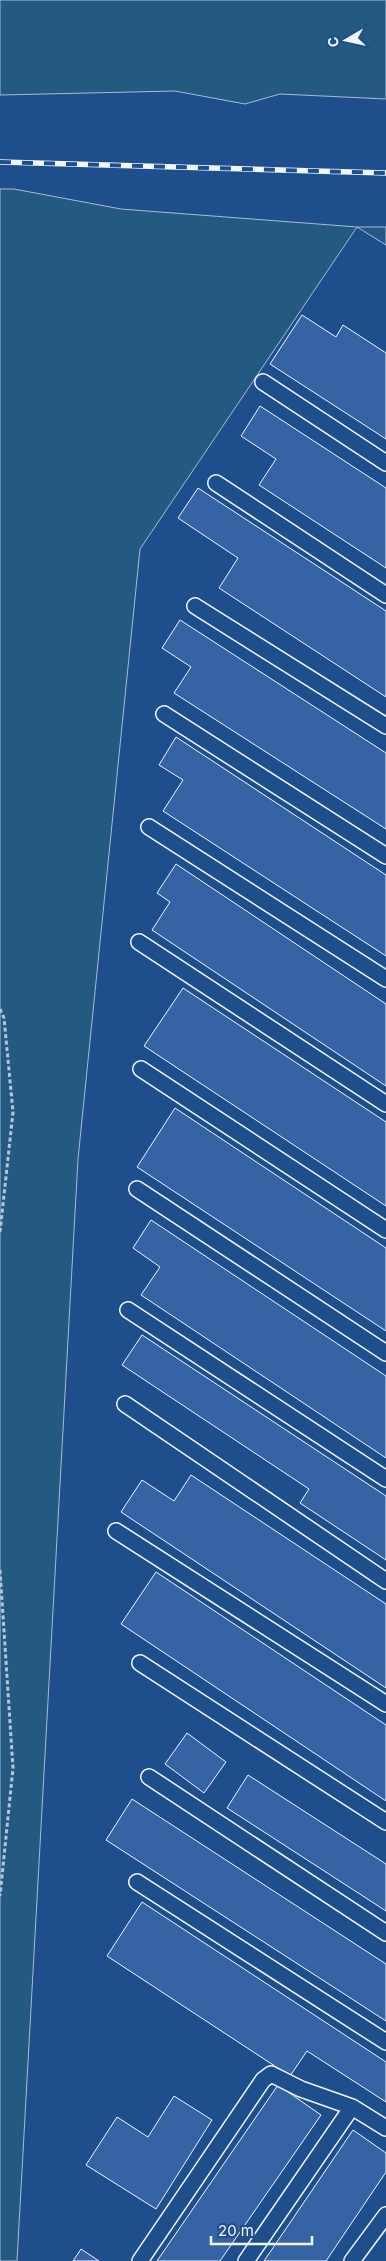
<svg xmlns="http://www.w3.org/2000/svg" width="386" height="2261" font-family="Inter,sans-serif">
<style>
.green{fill:#245a82;stroke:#a8bbd7}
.building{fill:#3563a3;stroke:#f2f6ff}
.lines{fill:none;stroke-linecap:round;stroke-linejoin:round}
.lane-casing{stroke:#f2f6ff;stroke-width:18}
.path{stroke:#b3c4dc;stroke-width:3;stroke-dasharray:4 2.5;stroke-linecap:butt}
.lane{stroke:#1f4e8c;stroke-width:15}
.rail-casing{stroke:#f2f6ff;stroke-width:5.5}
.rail{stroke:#1f4e8c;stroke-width:4;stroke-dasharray:11;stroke-linecap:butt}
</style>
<rect width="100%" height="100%" fill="#1f4e8c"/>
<path class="green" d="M0,0H386V99L280,94L245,104L175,91L0,95Z
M0,189H14L121,209L357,227H386V245L357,227L140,549L78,1159L17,2261H0Z"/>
<path class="building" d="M302,315L336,337L343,325L386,353V439L270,364Z
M260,406L386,488V568L259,485L276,459L241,436Z
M198,488L386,611V697L219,588L238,558L178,518Z
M180,620L386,753V829L174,693L191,667L162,648Z
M176,737L386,875V956L163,811L183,780L159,765Z
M176,864L386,1004V1086L152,930L170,902L157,893Z
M183,988L386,1122V1206L144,1046Z
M175,1108L386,1248V1331L137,1167Z
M151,1220L386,1376V1458L141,1295L160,1267L133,1248Z
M142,1335L386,1496V1560L300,1503L309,1489L122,1365Z
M191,1475L386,1604V1688L121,1512L142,1480L174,1501Z
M156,1572L386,1725V1801L121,1624Z
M187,1733L226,1762L204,1793L165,1764Z
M248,1775L386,1864V1911L227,1808Z
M132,1799L386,1964V2021L106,1840Z
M142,1902L386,2062V2102L307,2051L290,2076L107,1956Z
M278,2085L321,2115L220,2261H157Z
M174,2096L212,2120L156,2209L86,2165L117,2117L148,2137Z
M353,2130L386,2153V2172L326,2261H264Z
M81,2249L99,2261H73Z"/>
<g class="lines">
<g class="lane-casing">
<path id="lane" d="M263,382L386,463
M216,483L386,595
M195,606L386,726
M164,714L386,856
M149,827L386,979
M139,942L386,1104
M141,1069L386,1230
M137,1189L386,1353
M128,1310L386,1479
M125,1404L386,1581
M116,1531L386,1704
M140,1663L386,1822
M149,1777L386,1933
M137,1882L386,2042
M140,2261L263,2080L271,2074L301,2089L352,2107
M246,2261L352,2107L386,2128
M352,2261L386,2215"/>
</g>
<path class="path" d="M0,1009L4,1018L13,1112L0,1232
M0,1570L13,1768L0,1896"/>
<use href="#lane" class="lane"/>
<g class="rail-casing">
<path id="rail" d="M0,162L386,173"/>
</g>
<use href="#rail" class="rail"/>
</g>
<g transform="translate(346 40) rotate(261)" stroke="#1f4e8c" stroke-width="4" paint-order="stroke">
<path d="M0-4L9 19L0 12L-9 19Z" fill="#f2f6ff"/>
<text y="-8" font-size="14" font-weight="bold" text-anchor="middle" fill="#f2f6ff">С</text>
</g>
<path d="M211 2236v8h101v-8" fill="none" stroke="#f2f6ff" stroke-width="2.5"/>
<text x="218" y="2236" font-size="15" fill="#f2f6ff" stroke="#1f4e8c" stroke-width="4" paint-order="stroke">20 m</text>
</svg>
